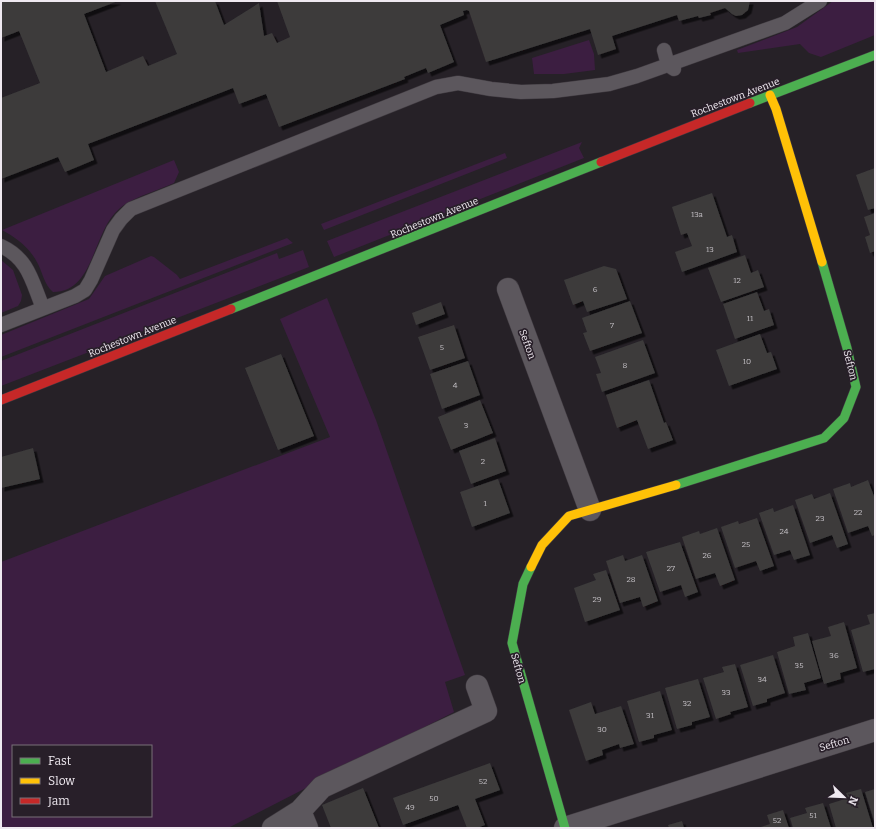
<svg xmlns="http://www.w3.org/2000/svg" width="876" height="829" font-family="Bitter,serif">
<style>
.green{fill:#3c1e41;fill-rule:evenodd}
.building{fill:#3c3b3b;filter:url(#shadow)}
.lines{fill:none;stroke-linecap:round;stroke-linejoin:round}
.lane-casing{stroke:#403b41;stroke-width:15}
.street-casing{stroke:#403b41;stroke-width:23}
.fast-casing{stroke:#403b41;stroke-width:10}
.slow-casing{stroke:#403b41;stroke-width:10}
.jam-casing{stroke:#403b41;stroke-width:10}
.lane{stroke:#5c575d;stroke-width:14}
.street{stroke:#5c575d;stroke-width:22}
.fast{stroke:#4caf50;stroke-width:9}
.slow{stroke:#ffc107;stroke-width:9}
.jam{stroke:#c62828;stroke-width:9}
.labels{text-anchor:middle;stroke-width:3.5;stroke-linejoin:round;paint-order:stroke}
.number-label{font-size:8px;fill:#c2bec3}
.street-label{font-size:10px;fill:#efe9f0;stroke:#281f29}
</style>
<defs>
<filter id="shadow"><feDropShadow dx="3.5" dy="3.5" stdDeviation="0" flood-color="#0009"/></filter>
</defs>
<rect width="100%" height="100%" fill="#262127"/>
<path class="green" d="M833,1H875V35L821,57L809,53L800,44L738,53L737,50L797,27Z
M589,40L594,54L595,70L564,74H534L532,58Z
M582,142L579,148L584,158L334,257L327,241Z
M505,153L507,158L324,230L321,224Z
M174,160L179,172L174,183C159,190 131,198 119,209C92,232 95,292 53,292C44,284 43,274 38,264C30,248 18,239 2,230Z
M287,238L293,243L1,357V335L89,299L105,276L151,256L154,257L177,275L180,279Z
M303,250L309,267L1,386V361L277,253L279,259Z
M1,260L13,270L22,295L21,301L18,306L1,313Z
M327,298L376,420L465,675L445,682L454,712L228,828H1V562L330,437L280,319ZM13,746H151V816H13Z"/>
<path class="building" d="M1,1H118L84,14L106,72L143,56L148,66L177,54L155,1H215L224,25L259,3L264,36L272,33L277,43L290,37L277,1H750L748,10L742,15L736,16L732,14L725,8L710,13L711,15L699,18L698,16L679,21L677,15L612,36L616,49L598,55L590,29L486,62L469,11L467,10L463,11L464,15L440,25L454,62L428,73L426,68L404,77L405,79L279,127L266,94L239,104L233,88L88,144L94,160L65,172L58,157L1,179V98L40,83L19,31L1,38Z
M875,168V208L868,210L856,175Z
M712,193L727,237L732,235L737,252L682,272L675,252L692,246L687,233L681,235L672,207Z
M875,213V251L870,253L865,237L870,235L864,217Z
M745,255L751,273L758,270L764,287L721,302L708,268Z
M604,266L616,269L627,299L587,312L583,301L573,305L564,280Z
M757,292L764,311L769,309L774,325L735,339L723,304Z
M630,301L642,333L590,351L583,333L587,332L582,318Z
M441,302L445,314L416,325L412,313Z
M454,325L465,358L430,370L418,337Z
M760,334L767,353L771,352L777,369L729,386L716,350Z
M643,340L655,373L602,392L596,374L601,373L595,357Z
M281,354L314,436L278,450L245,368Z
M468,361L480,395L442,409L430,374Z
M649,380L664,423L666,422L673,440L648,449L637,420L617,428L606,395Z
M480,400L493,433L451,450L438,417Z
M495,438L506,471L471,484L459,451Z
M33,448L40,479L1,488V457Z
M498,479L510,513L472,527L460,492Z
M868,480L875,499V535L872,536L868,526L848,533L833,489L850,483L851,487Z
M830,493L848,544L837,548L832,535L810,543L795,500L812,494L814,499Z
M793,505L810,555L794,560L790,550L774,555L759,513L773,508L774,512Z
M757,518L774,566L760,571L756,561L735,568L721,527L738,521L739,524Z
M717,528L735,580L720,586L715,573L696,579L682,537L699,531L700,534Z
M680,542L698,592L685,597L681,585L660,592L646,552Z
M623,555L625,561L642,555L658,601L643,607L640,597L620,603L606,561Z
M606,570L620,610L585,622L574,588L596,580L593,574Z
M875,613V669L863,672L851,630L870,624L867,615Z
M844,622L857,668L840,673L841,679L824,684L812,641L831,636L828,627Z
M808,633L821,678L804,683L806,690L789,694L777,652L795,646L793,637Z
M773,655L785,693L767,699V702L753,706L740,665Z
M735,664L748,707L730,712L731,714L716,719L703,678L724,672L722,667Z
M698,679L710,717L692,722V725L677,729L665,688Z
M660,691L672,730L654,735V738L639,742L627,701Z
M591,702L595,714L621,706L634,744L620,748L619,744L602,750L603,755L586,761L569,710Z
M490,763L500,790L475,799L485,825L477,828H467L458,805L403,825L393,798Z
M363,788L379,828H331L322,805Z
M861,789L873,828H836L829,804L848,798L846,793Z
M875,789V824L865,792Z
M823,803L831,828H793L790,818L807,813L805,808Z
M783,810L789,828H758L770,824L767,815Z
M682,821L684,828H669L668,825Z"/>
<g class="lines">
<g class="lane-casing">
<path id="lane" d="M664,50L668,65L674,69
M1,246C29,259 32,282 43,308
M1,325L75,296L85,290L91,280L113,230L121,219L131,209L436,87L458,83L491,89L521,92L553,91L609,84L637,76L785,23L820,1"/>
</g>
<g class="street-casing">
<path id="street" d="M508,289L590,510
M300,811L322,787L486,711L477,686
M273,828L300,811L307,828
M565,828L875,730"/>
</g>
<g class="fast-casing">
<path id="fast" d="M750,103L875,55
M231,309L601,162
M676,485L824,438L844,418L856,387L847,348L822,262
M531,567L523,584L512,643L565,828"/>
</g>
<g class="slow-casing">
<path id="slow" d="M770,95L776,109L822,262
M531,567L542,545L569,516L676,485"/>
</g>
<g class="jam-casing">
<path id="jam" d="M601,162L750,103
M1,400L231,309"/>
</g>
<use href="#lane" class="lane"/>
<use href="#street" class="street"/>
<use href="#fast" class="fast"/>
<use href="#slow" class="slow"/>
<use href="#jam" class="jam"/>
</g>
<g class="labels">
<g class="number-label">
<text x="697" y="217">13a</text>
<text x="710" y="252">13</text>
<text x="737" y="283">12</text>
<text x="595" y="292">6</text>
<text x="750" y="321">11</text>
<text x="612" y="328">7</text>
<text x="442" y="350">5</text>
<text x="747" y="364">10</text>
<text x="625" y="368">8</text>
<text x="455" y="388">4</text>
<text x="466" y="428">3</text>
<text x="483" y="464">2</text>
<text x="485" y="506">1</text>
<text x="858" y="515">22</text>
<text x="820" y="521">23</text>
<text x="784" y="534">24</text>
<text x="746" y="547">25</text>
<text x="707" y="558">26</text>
<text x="671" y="571">27</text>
<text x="631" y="582">28</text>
<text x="597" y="602">29</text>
<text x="834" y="658">36</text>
<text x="799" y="668">35</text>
<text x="762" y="682">34</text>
<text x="726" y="695">33</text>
<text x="687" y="706">32</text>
<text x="650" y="718">31</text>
<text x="602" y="732">30</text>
<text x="483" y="784">52</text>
<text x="434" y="801">50</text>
<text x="410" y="810">49</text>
<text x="813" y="818">51</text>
<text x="777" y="823">52</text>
</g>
<g class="street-label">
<text transform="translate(735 97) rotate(-21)" y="4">Rochestown Avenue</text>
<text transform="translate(434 217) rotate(-22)" y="4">Rochestown Avenue</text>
<text transform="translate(132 336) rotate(-22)" y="4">Rochestown Avenue</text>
<text transform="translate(528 344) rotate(70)" y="4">Sefton</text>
<text transform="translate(851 365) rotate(76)" y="4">Sefton</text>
<text transform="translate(519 668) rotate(74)" y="4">Sefton</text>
<text transform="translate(834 743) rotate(-17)" y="4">Sefton</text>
</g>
</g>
<rect width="876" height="829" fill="none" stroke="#efe9f0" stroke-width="4"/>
<rect x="12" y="745" width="140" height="72" fill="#281f29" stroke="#787079"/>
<rect x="20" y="758" width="20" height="6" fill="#4caf50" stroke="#787079"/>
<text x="48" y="765" font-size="12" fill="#efe9f0">Fast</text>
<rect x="20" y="778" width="20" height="6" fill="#ffc107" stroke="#787079"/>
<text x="48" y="785" font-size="12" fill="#efe9f0">Slow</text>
<rect x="20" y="798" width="20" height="6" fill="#c62828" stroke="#787079"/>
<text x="48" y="805" font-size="12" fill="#efe9f0">Jam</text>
<g transform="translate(844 797) rotate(113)" stroke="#281f29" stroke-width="3" paint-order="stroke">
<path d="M0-3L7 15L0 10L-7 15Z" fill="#efe9f0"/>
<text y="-6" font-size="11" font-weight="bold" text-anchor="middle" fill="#efe9f0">N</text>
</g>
</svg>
